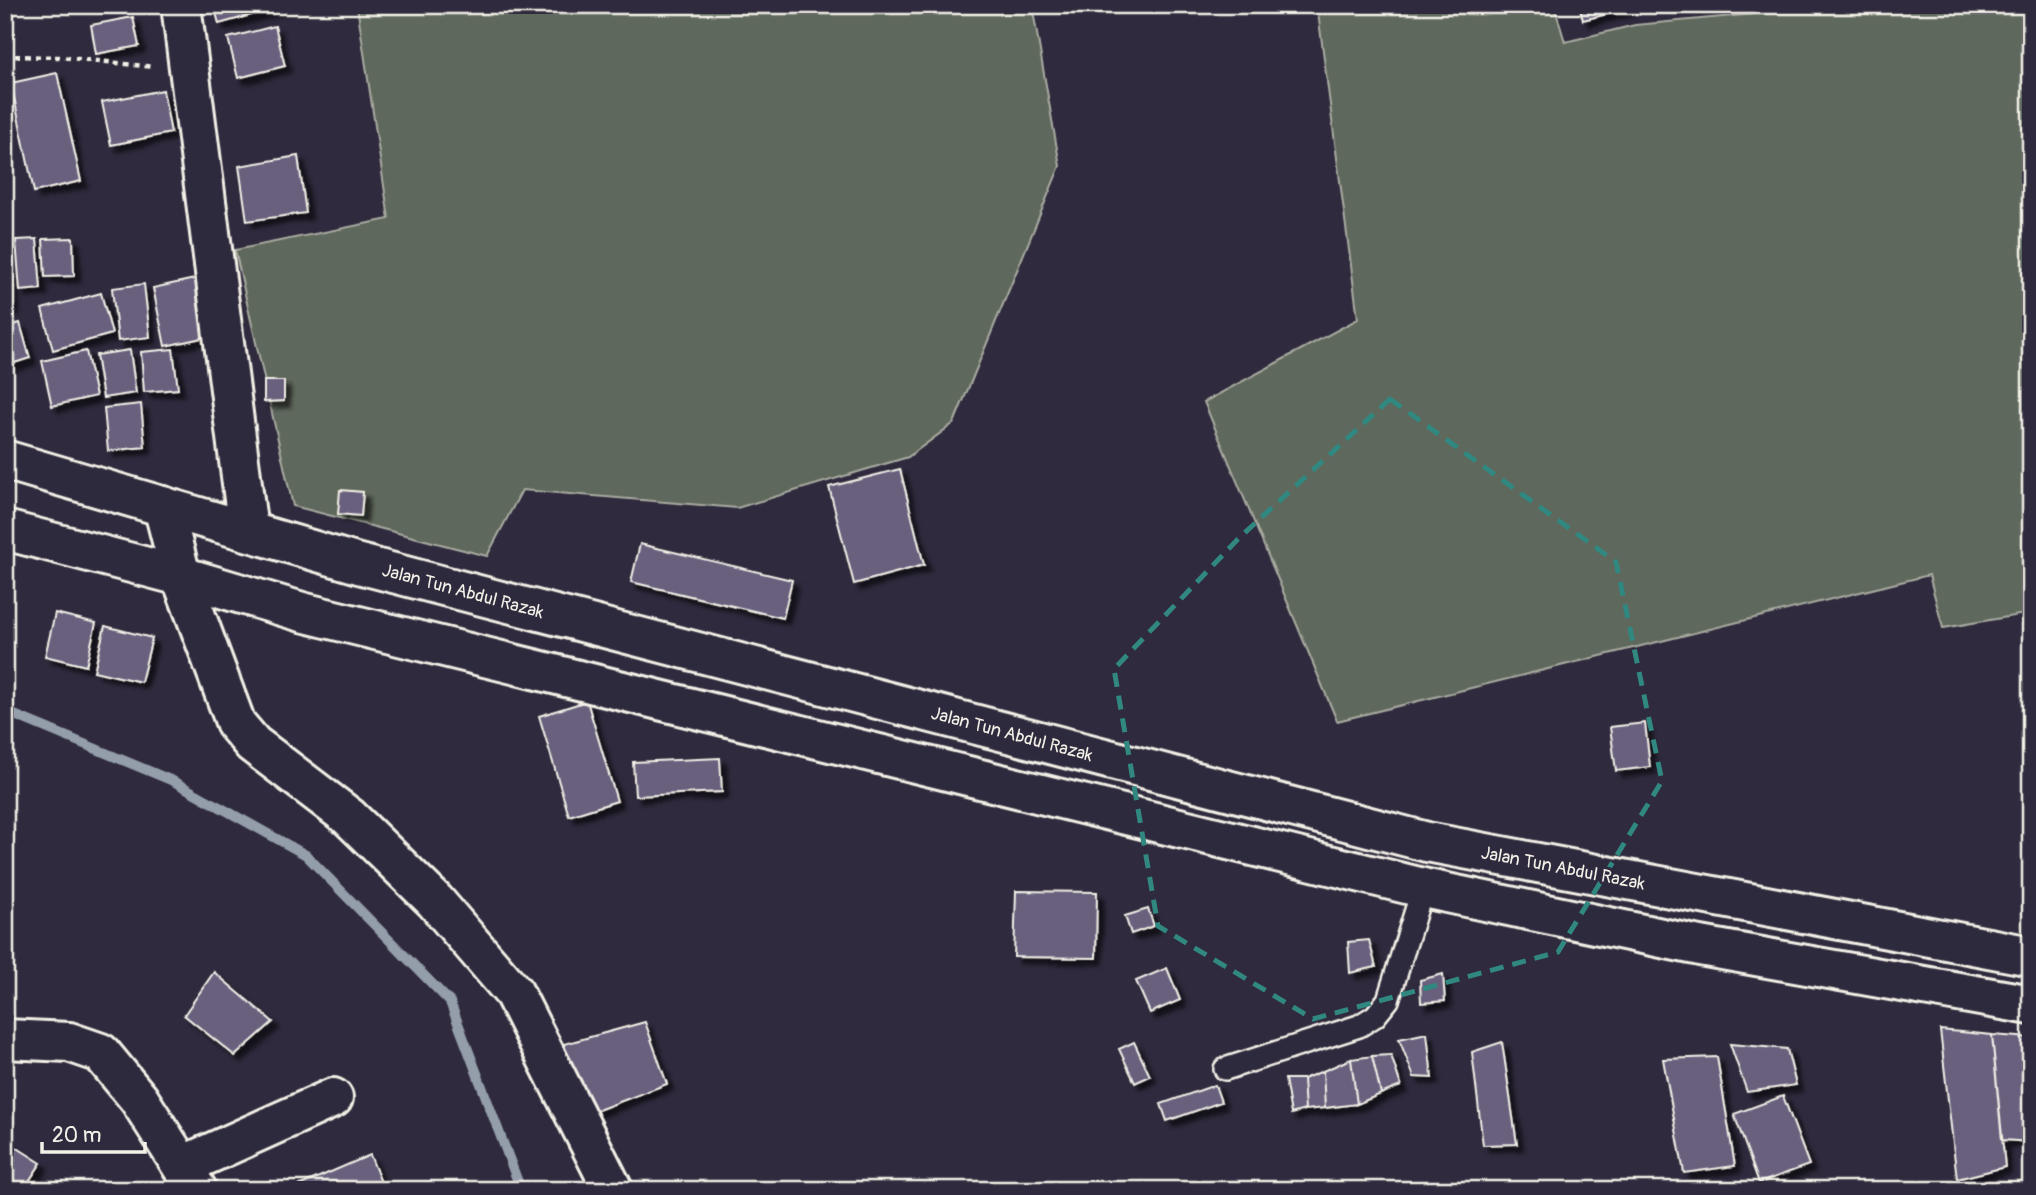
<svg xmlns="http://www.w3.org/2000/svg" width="2036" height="1195" font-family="Pangolin,sans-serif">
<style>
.green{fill:#5f685c;stroke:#aaaca2;stroke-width:2}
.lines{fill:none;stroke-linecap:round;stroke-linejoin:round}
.stream{stroke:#949eaa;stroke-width:10}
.building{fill:#69607e;stroke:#f4f1e8;stroke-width:2;filter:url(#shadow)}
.service-casing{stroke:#f4f1e8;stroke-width:26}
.minor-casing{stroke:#f4f1e8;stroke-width:44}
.primary-casing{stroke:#f4f1e8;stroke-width:44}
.path{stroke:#f4f1e8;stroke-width:4.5;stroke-dasharray:5 5;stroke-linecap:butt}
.service{stroke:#2f2a3d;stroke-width:21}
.minor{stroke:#2f2a3d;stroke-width:38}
.primary{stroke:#2f2a3d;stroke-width:38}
.marked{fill:none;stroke:#318880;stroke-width:5;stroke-dasharray:14 9;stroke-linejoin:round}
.labels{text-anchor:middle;stroke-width:6;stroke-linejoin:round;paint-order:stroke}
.street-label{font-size:18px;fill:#f4f1e8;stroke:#2f2a3d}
</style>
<defs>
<filter id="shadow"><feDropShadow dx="6" dy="6" stdDeviation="2" flood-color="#0009"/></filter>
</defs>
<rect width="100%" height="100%" fill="#2f2a3d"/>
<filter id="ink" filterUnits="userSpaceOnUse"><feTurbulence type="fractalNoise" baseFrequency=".0143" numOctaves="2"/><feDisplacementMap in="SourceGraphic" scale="14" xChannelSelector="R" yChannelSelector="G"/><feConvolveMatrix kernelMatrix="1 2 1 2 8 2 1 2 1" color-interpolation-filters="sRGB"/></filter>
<g filter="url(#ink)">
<path class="green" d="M1032,5L1060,166L954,423L908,457L737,508L522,490L487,556L293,506L235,250L389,219L357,6Z
M1317,5H1554L1565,42L1635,25L1789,11L1788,5H2031V613L1943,628L1929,575L1337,721L1204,402L1358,319Z"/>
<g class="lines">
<path class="stream" d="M5,711L173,781L306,855L450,1002L521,1190"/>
</g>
<path class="building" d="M214,5H284V6L219,24Z
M1579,5H1628V9L1583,20Z
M133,17L139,46L96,54L91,25Z
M275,26L285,66L238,78L228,38Z
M57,73L81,181L34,192L11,83Z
M163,90L171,133L111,145L102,102Z
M298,156L306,213L247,221L239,166Z
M73,238L74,276L45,277L43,239Z
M37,239L41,289L20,291L16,240Z
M5,269H11L13,308H5Z
M204,277L216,335L165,346L153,288Z
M144,284L150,337L118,341L112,288Z
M101,293L112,334L53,350L42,309Z
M20,323L30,358L5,366V327Z
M173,349L178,389L144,392L141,352Z
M130,350L136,393L103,398L96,355Z
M86,351L96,396L52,406L42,361Z
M264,381H284V401L264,402Z
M141,404L145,447L108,451L104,408Z
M900,469L924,565L854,584L829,487Z
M340,490L363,492L361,516L338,514Z
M640,544L792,580L783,618L631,582Z
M55,613L96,623L86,666L45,656Z
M105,626L152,638L141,682L94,671Z
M587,701L617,801L569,816L539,716Z
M1645,723L1650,767L1616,771L1610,727Z
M720,758L722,792L635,796L633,762Z
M1016,891L1097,892L1096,958L1014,957Z
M1148,909L1154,926L1131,934L1125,916Z
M1369,940L1376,967L1350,973L1348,942Z
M1167,968L1180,1000L1150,1013L1136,981Z
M214,972L273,1022L235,1056L184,1015Z
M1443,974L1445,1001L1421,1003L1420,980Z
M645,1022L667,1084L585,1115L557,1046Z
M1940,1030L1992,1035L2005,1167L1957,1179Z
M1427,1033L1432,1078L1414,1077L1399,1039Z
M1992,1035L2031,1038V1142L2002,1140Z
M1134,1042L1150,1076L1135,1083L1119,1049Z
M1502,1042L1517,1144L1483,1145L1472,1052Z
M1730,1044L1787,1049L1796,1085L1747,1092Z
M1391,1055L1401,1086L1381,1094L1372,1056Z
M1372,1056L1381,1094L1357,1104L1351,1059Z
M1717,1057L1735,1166L1684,1173L1663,1059Z
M1351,1059L1357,1104L1325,1108L1323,1071Z
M1323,1071L1325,1108L1305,1110L1303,1079Z
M1285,1079H1303L1305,1110L1291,1114Z
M1215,1085L1221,1102L1167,1121L1161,1104Z
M1783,1096L1809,1165L1759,1183L1734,1114Z
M5,1140L41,1163L23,1190H5Z
M370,1155L384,1190H289Z"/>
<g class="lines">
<g class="service-casing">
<path id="service" d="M1225,1069L1359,1026L1375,1016L1388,1000L1423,888"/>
</g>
<g class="minor-casing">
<path id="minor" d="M181,5L248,531
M163,506L181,576L236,724L253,744L349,817L435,901L514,993L613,1190
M5,1039L69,1042L101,1053L139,1099L197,1190
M182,1166L333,1098"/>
</g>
<g class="primary-casing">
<path id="primary" d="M5,460L359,564L1427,842L2031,956
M5,530L181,576L302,612L1423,888L1700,946L2031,1005"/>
</g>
<path class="path" d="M5,56L60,57L154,67"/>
<use href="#service" class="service"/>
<use href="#minor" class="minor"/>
<use href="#primary" class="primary"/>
</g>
</g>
<path class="marked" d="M1390,399L1616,562L1662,781L1558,952L1313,1019L1158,926L1114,669L1238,539Z"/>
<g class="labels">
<g class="street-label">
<text transform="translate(463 591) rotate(15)" y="6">Jalan Tun Abdul Razak</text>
<text transform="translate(1012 734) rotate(15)" y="6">Jalan Tun Abdul Razak</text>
<text transform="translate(1563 868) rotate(11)" y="6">Jalan Tun Abdul Razak</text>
</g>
</g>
<rect width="2036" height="1195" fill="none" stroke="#2f2a3d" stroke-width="28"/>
<rect x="14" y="14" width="2008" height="1167" fill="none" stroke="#f4f1e8" stroke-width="2.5" filter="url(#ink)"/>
<path d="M42 1142v10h103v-10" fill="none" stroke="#f4f1e8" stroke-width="3.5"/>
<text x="52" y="1142" font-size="21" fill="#f4f1e8" stroke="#2f2a3d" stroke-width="5" paint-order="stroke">20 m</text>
</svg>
